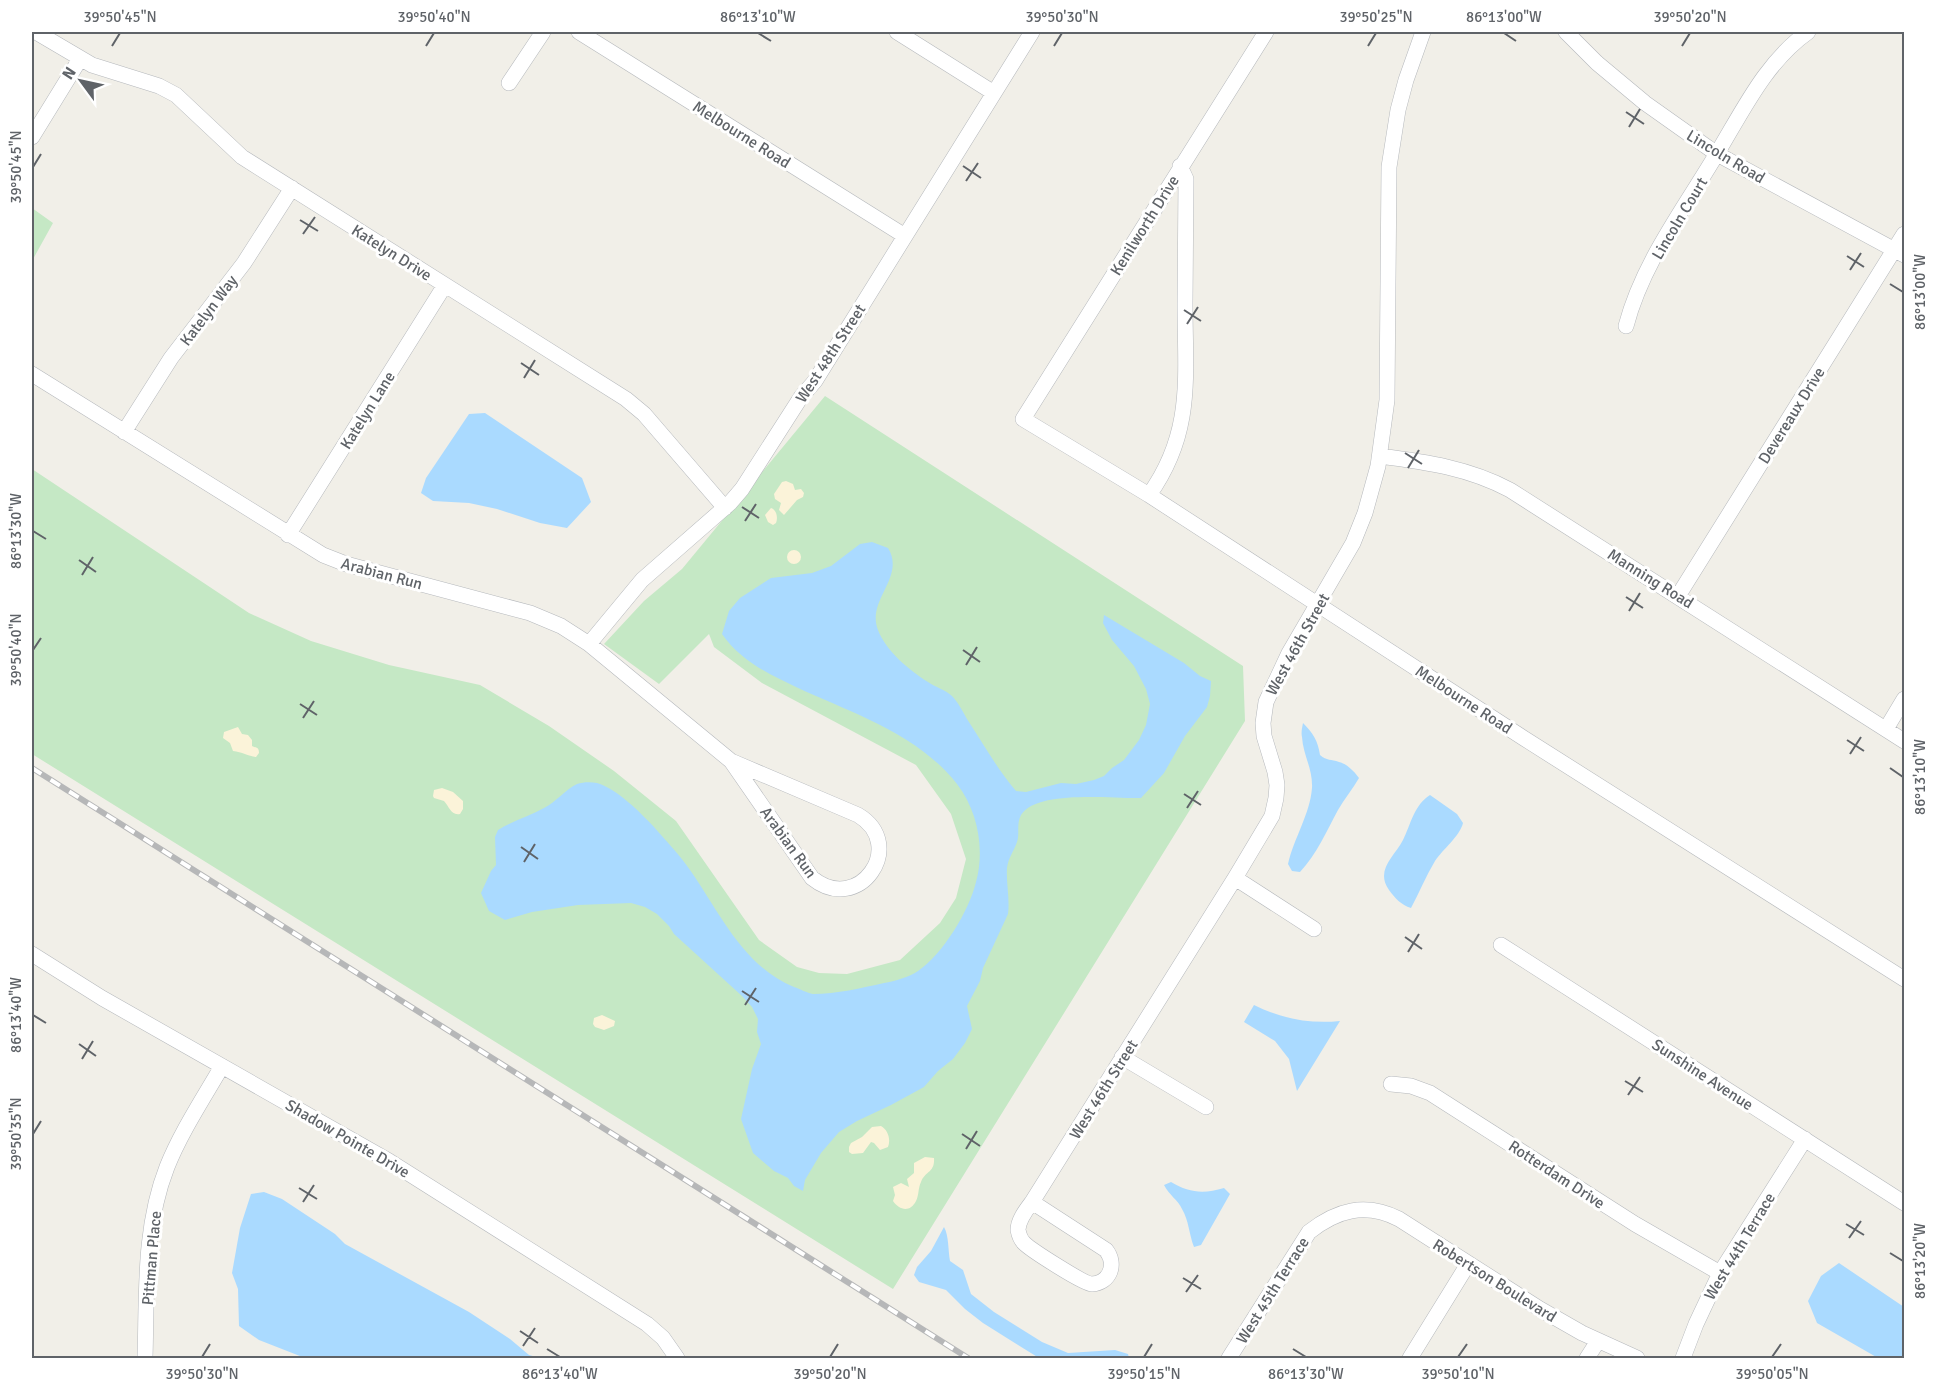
<svg xmlns="http://www.w3.org/2000/svg" width="1936" height="1390" font-family="Signika,sans-serif">
<style>
.green{fill:#c5e8c5}
.sand{fill:#fbf3d9}
.water{fill:#aadaff}
.lines{fill:none;stroke-linecap:round;stroke-linejoin:round}
.minor-casing{stroke:#b5b8bc;stroke-width:16}
.minor{stroke:#fff;stroke-width:15}
.rail-casing{stroke:#b6b7b8;stroke-width:6}
.rail{stroke:#fff;stroke-width:4;stroke-dasharray:11;stroke-linecap:butt}
.ticks{fill:none;stroke:#5f6368;stroke-width:2}
.labels{text-anchor:middle;stroke-width:6;stroke-linejoin:round;paint-order:stroke}
.street-label{font-size:16px;fill:#5f6368;stroke:#fff}
.neatline{fill:none;stroke:#5f6368;stroke-width:2}
.ticks-label{font-size:15px;text-anchor:middle;fill:#5f6368}
</style>
<rect width="100%" height="100%" fill="#f1efe8"/>
<path class="green" d="M32,208L53,223L32,261Z
M825,396L1243,666L1245,721L893,1289L32,754V469L249,613L311,641L389,665L480,685L549,726L614,771L676,821L759,940L797,967L819,973L847,974L900,960L940,923L956,898L966,859L951,814L916,765L762,683L714,647L709,634L659,684L604,644L644,601L682,569Z"/>
<path class="sand" d="M786,481L793,484L795,490L801,489L804,493L803,497L797,500L784,515L779,510L781,503L775,499L774,494L782,482Z
M771,508C777,510 778,518 776,523L773,525L768,522L765,515Z
M787 557a7 7 0 1 1 14 0a7 7 0 1 1-14 0Z
M238,727L242,734L248,735L252,740V746C256,748 259,747 259,753L256,757C248,756 242,752 233,751L230,743L223,738L224,732Z
M442,788L453,792L463,801V809L460,814C451,816 449,806 444,801L434,798L433,796L434,790Z
M602,1015L615,1021L614,1026L604,1030L595,1027L593,1024L594,1018Z
M881,1126C888,1130 891,1139 888,1147L880,1150L874,1143L871,1142L863,1153L852,1154L849,1152V1147L851,1143L862,1137L872,1127Z
M925,1157L934,1158C935,1173 925,1171 921,1182C918,1188 919,1195 916,1201C910,1213 899,1210 893,1201L895,1195L893,1187L901,1183L909,1187L907,1179L914,1173V1163Z"/>
<path class="water" d="M485,413L582,478L591,502L567,528L540,523L497,509L469,503L433,501L421,493L426,478L469,414Z
M872,542L888,548C906,577 866,600 878,630C886,651 909,670 928,682C935,687 946,690 952,696C958,702 963,712 967,719C983,743 997,769 1016,791L1026,792L1061,783L1076,784L1094,780L1104,776L1112,768L1124,760L1139,740L1146,725L1150,704L1146,689L1134,666L1112,640L1103,623L1104,615L1184,663L1200,676L1211,681L1210,696L1207,707L1185,736L1164,773L1141,798C1114,799 1037,789 1021,815C1016,824 1020,834 1017,842C1014,851 1008,858 1007,868C1006,883 1010,899 1008,914L983,968L980,981L967,1006L972,1029L965,1043L953,1059L938,1071L924,1087L891,1105L857,1121L839,1132L821,1153L805,1180L803,1191L794,1186L788,1178L774,1171L753,1153L741,1119L752,1069L761,1044L757,1032L758,1019L752,1007L742,996L674,934L669,926L657,914L645,907L631,903L578,905L532,912L505,920L489,911L481,893L491,871L496,865L495,837L498,830C513,821 529,816 544,808C556,802 566,789 577,784C583,782 591,782 597,783C617,789 640,812 654,827C666,841 680,855 690,870C720,913 743,966 794,987C800,989 807,993 813,994C837,994 861,988 884,983C895,981 909,977 918,971C943,954 969,911 976,882C985,850 978,811 957,784C918,734 852,713 796,687C768,674 740,660 722,634L729,611L740,598L771,578L812,573L831,566L860,544Z
M1303,723C1313,733 1318,741 1320,755C1327,761 1331,759 1339,762C1347,764 1354,771 1359,778C1353,789 1344,799 1338,810C1326,832 1317,854 1300,872L1292,871L1288,864C1294,838 1310,814 1312,788C1313,769 1303,755 1302,737C1301,733 1302,728 1303,723Z
M1430,795L1457,814L1463,823C1460,836 1443,849 1435,861C1426,876 1419,893 1411,908C1401,905 1395,898 1389,890C1375,870 1394,857 1403,840C1411,824 1414,805 1430,795Z
M1254,1005C1282,1019 1310,1024 1340,1021L1297,1091L1289,1059L1275,1041L1244,1022Z
M1171,1182C1189,1193 1204,1194 1224,1188L1230,1194L1201,1245L1194,1247C1189,1234 1189,1221 1182,1209C1178,1200 1169,1195 1164,1185Z
M264,1192L282,1199L335,1234L345,1244L469,1312L510,1339L529,1355L540,1358H305L259,1340L239,1326L238,1289L232,1273L240,1228L251,1194Z
M944,1227C949,1236 948,1250 950,1261L963,1270L971,1294L994,1312L1042,1342L1068,1353L1115,1350L1128,1354L1129,1358H1039L983,1323L965,1309L946,1290L919,1282L914,1275L917,1267L931,1251Z
M1839,1263L1904,1307V1358H1878L1817,1323L1808,1301L1821,1276Z"/>
<g class="lines">
<g class="minor-casing">
<path id="minor" d="M36,32L92,65L159,86L176,95L242,157L626,399L644,414L725,508
M579,32L905,236
M897,32L994,93
M1266,32L1023,419L1149,495L1525,739L1904,979
M1566,32L1597,63L1645,103L1717,154L1904,255
M509,83L543,32
M32,137L80,59
M1626,326C1642,265 1681,213 1713,160C1741,115 1764,63 1808,32
M32,374L323,555L346,564L530,613L561,626L589,644L731,761
M124,432L171,358L244,263L292,188
M1380,456C1426,462 1469,468 1510,490L1904,741
M1149,495C1194,432 1185,377 1185,304C1185,263 1186,221 1186,179L1180,166
M288,535L445,285
M1678,596L1904,234
M589,644L642,580L730,503L742,489L801,397L815,381L1032,32
M1886,729L1904,699
M731,761L858,815C908,845 859,916 812,878Z
M1235,878L1314,929
M1501,945L1904,1203
M32,954L102,998L389,1161L647,1324L663,1338L677,1358
M1122,1057L1206,1107
M1391,1084L1411,1086L1430,1093L1635,1224L1720,1273
M1032,1202L1235,878L1272,816L1276,798L1277,785L1275,772L1264,736L1263,723L1266,702L1289,653L1353,543L1365,513L1378,466L1387,400L1389,167L1398,110L1406,80L1423,32
M1032,1202L1106,1250C1117,1264 1110,1283 1092,1284C1084,1284 1031,1250 1024,1243C1021,1240 1019,1235 1018,1230C1018,1220 1026,1210 1032,1202Z
M145,1358C147,1295 143,1228 167,1167C181,1132 203,1099 222,1066
M1229,1358L1309,1232C1337,1210 1365,1202 1399,1219L1540,1309L1582,1333L1637,1358
M1410,1358L1468,1264
M1587,1358L1598,1341
M1683,1358L1696,1324L1720,1273L1805,1139"/>
</g>
<use href="#minor" class="minor"/>
<g class="rail-casing">
<path id="rail" d="M32,768L968,1358"/>
</g>
<use href="#rail" class="rail"/>
</g>
<path class="ticks" d="M758,33L771,41M1504,33L1516,41M112,46L120,33M426,46L434,33M1054,46L1062,33M1368,46L1376,33M1682,46L1690,33M1626,112L1644,124M1629,127L1640,109M963,166L981,178M33,167L41,154M966,181L978,163M300,220L318,231M303,234L315,217M1847,256L1864,267M1850,270L1861,253M1890,284L1903,292M1184,310L1201,321M1187,324L1198,307M521,363L539,375M524,378L535,360M1405,453L1422,464M1408,468L1419,450M742,507L759,518M745,521L756,504M33,531L46,539M79,560L96,572M82,575L93,557M1626,597L1643,608M1629,611L1640,593M33,650L41,638M963,650L980,662M966,665L977,647M300,704L317,715M303,718L314,701M1847,740L1864,751M1850,754L1861,737M1890,768L1903,777M1184,794L1201,805M1187,808L1198,791M521,847L538,859M524,862L535,844M1405,937L1422,949M1408,952L1419,934M742,991L759,1002M745,1005L756,988M33,1015L46,1023M79,1044L96,1056M82,1059L93,1041M1625,1081L1643,1092M1628,1095L1640,1077M33,1134L41,1121M962,1134L980,1146M966,1149L977,1131M299,1188L317,1199M303,1202L314,1185M1846,1224L1864,1235M1849,1238L1861,1221M1890,1253L1903,1261M1183,1278L1201,1289M1186,1292L1198,1275M520,1331L538,1343M523,1346L535,1328M547,1349L560,1357M1293,1349L1306,1357M202,1357L210,1344M830,1357L838,1344M1144,1357L1152,1344M1458,1357L1467,1344M1772,1357L1781,1344"/>
<g class="labels">
<g class="street-label">
<text transform="translate(742 134) rotate(32)" y="6">Melbourne Road</text>
<text transform="translate(1726 156) rotate(31)" y="6">Lincoln Road</text>
<text transform="translate(1679 218) rotate(-59)" y="6">Lincoln Court</text>
<text transform="translate(1144 225) rotate(-58)" y="6">Kenilworth Drive</text>
<text transform="translate(392 252) rotate(32)" y="6">Katelyn Drive</text>
<text transform="translate(208 310) rotate(-53)" y="6">Katelyn Way</text>
<text transform="translate(830 353) rotate(-57)" y="6">West 48th Street</text>
<text transform="translate(367 410) rotate(-58)" y="6">Katelyn Lane</text>
<text transform="translate(1791 415) rotate(-58)" y="6">Devereaux Drive</text>
<text transform="translate(382 573) rotate(15)" y="6">Arabian Run</text>
<text transform="translate(1651 578) rotate(32)" y="6">Manning Road</text>
<text transform="translate(1297 644) rotate(-61)" y="6">West 46th Street</text>
<text transform="translate(1464 699) rotate(33)" y="6">Melbourne Road</text>
<text transform="translate(789 842) rotate(54)" y="6">Arabian Run</text>
<text transform="translate(1703 1074) rotate(33)" y="6">Sunshine Avenue</text>
<text transform="translate(1103 1089) rotate(-58)" y="6">West 46th Street</text>
<text transform="translate(348 1138) rotate(30)" y="6">Shadow Pointe Drive</text>
<text transform="translate(1557 1174) rotate(33)" y="6">Rotterdam Drive</text>
<text transform="translate(1739 1246) rotate(-59)" y="6">West 44th Terrace</text>
<text transform="translate(151 1258) rotate(-85)" y="6">Pittman Place</text>
<text transform="translate(1495 1280) rotate(32)" y="6">Robertson Boulevard</text>
<text transform="translate(1272 1290) rotate(-58)" y="6">West 45th Terrace</text>
</g>
</g>
<rect width="1936" height="1390" fill="none" stroke="#ffffff" stroke-width="66"/>
<g transform="translate(81 81) rotate(303)" stroke="#ffffff" stroke-width="4.5" paint-order="stroke">
<path d="M0-4.5L10 22L0 15L-10 22Z" fill="#5f6368"/>
<text y="-9" font-size="16" font-weight="bold" text-anchor="middle" fill="#5f6368">N</text>
</g>
<rect x="33" y="33" width="1870" height="1324" class="neatline"/>
<g class="ticks-label">
<text x="120" y="22">39°50'45"N</text>
<text x="434" y="22">39°50'40"N</text>
<text x="758" y="22">86°13'10"W</text>
<text x="1062" y="22">39°50'30"N</text>
<text x="1376" y="22">39°50'25"N</text>
<text x="1504" y="22">86°13'00"W</text>
<text x="1690" y="22">39°50'20"N</text>
<text transform="translate(16 167) rotate(-90)" y="5">39°50'45"N</text>
<text transform="translate(1920 292) rotate(-90)" y="5">86°13'00"W</text>
<text transform="translate(16 531) rotate(-90)" y="5">86°13'30"W</text>
<text transform="translate(16 650) rotate(-90)" y="5">39°50'40"N</text>
<text transform="translate(1920 777) rotate(-90)" y="5">86°13'10"W</text>
<text transform="translate(16 1015) rotate(-90)" y="5">86°13'40"W</text>
<text transform="translate(16 1134) rotate(-90)" y="5">39°50'35"N</text>
<text transform="translate(1920 1261) rotate(-90)" y="5">86°13'20"W</text>
<text x="202" y="1379">39°50'30"N</text>
<text x="560" y="1379">86°13'40"W</text>
<text x="830" y="1379">39°50'20"N</text>
<text x="1144" y="1379">39°50'15"N</text>
<text x="1306" y="1379">86°13'30"W</text>
<text x="1458" y="1379">39°50'10"N</text>
<text x="1772" y="1379">39°50'05"N</text>
</g>
</svg>
